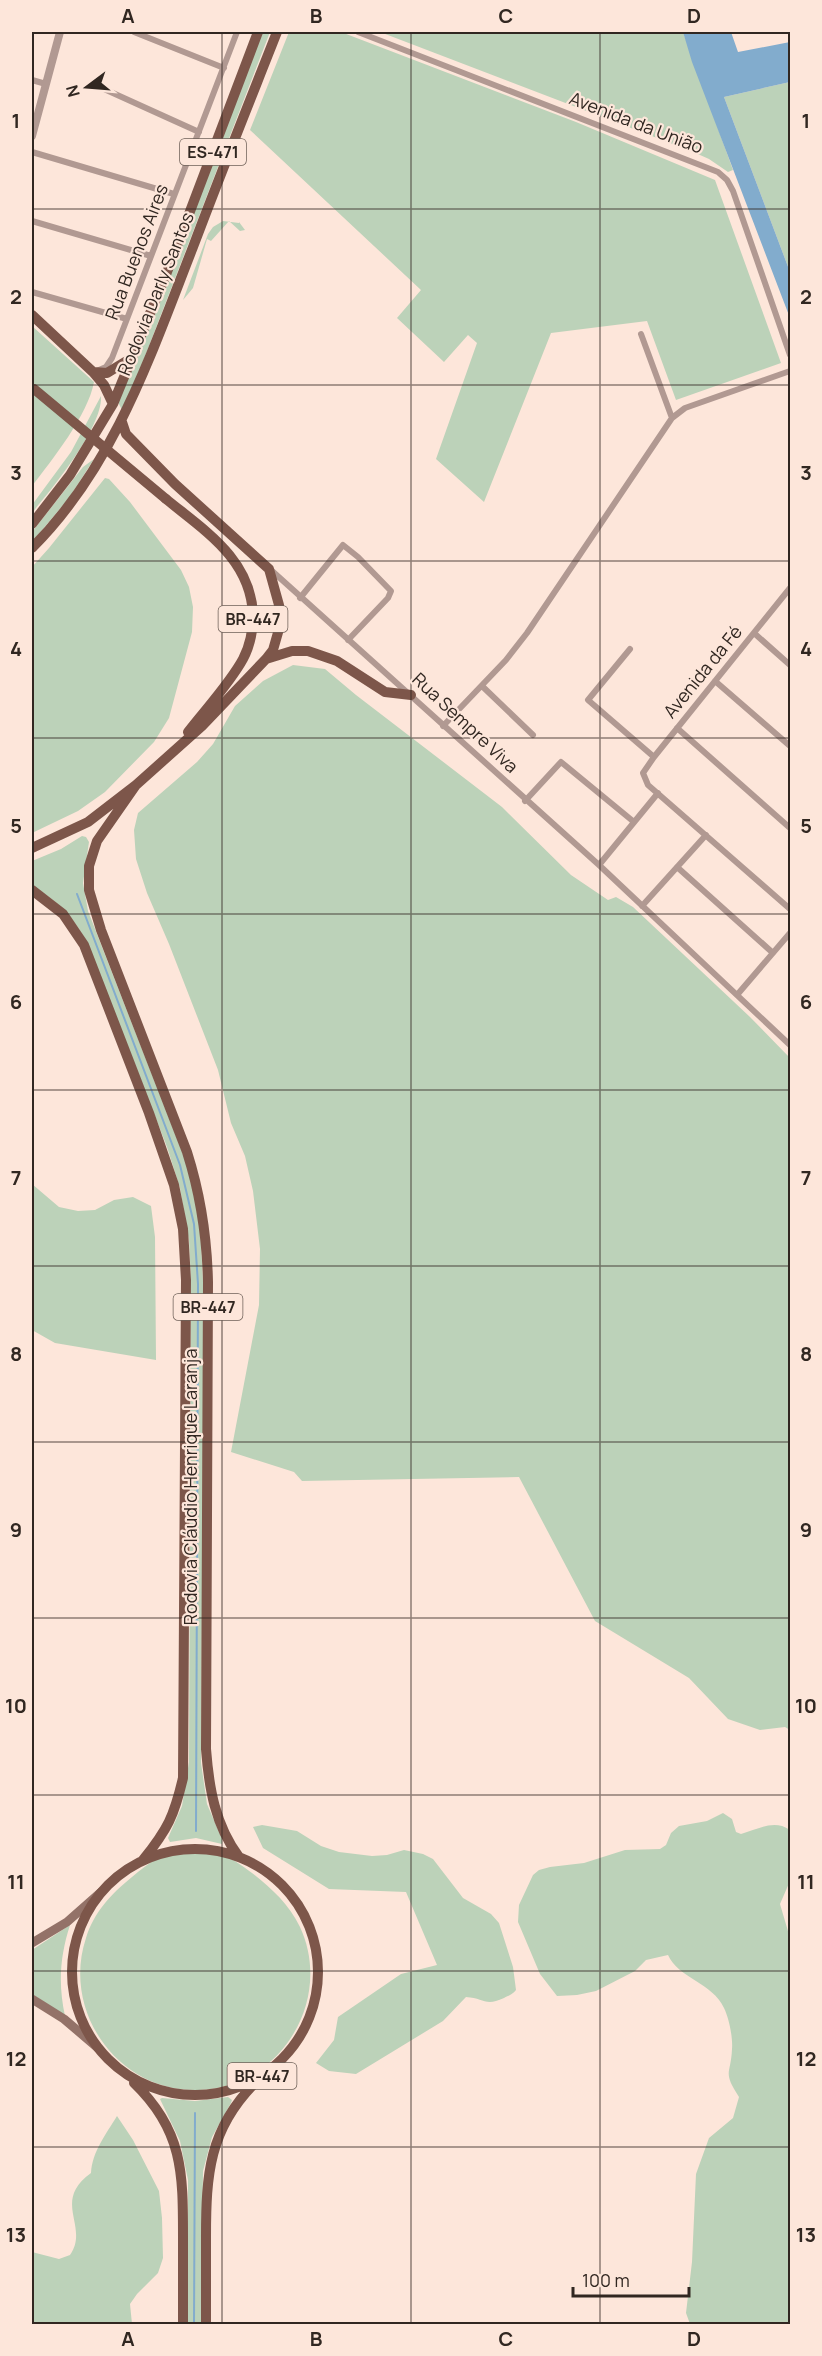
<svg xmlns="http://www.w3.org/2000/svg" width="822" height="2356" font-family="Manrope,sans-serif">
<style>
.green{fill:#bcd2b9}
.water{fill:#82accd}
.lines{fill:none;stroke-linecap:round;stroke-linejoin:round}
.stream{stroke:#82accd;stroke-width:2}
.minor{stroke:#b19992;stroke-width:6}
.tertiary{stroke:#b19992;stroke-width:8}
.secondary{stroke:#937268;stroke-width:9}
.primary{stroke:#7d564a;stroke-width:10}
.primary-bridge{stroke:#7d564a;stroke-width:10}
.grid{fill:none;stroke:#312721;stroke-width:1.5;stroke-opacity:0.55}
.labels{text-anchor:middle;stroke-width:4.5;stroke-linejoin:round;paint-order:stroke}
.shield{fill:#fde6da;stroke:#6e6058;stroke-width:1.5}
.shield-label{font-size:16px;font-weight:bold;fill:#312721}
.street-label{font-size:18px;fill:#312721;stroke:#fde6da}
.neatline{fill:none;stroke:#312721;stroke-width:2}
.grid-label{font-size:20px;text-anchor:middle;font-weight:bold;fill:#312721}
</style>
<rect width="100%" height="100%" fill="#fde6da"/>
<path class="green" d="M262,32H270L137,377L122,410L118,402Z
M289,32H341L576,122L715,180L781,363L676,400L647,321L551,333L484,502L436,459L477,343L468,335L444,362L397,318L421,290L250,130Z
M380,32H683L733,170L728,172L709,159L691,151Z
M790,82V272L724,97Z
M223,221L239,223V222L245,230L240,231L229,221L211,241L207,239L193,288L183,300L208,234L213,227Z
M32,326L94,382C88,415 52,460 32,486Z
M101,396C103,427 52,489 32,513V505L71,452Z
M94,459L69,498L32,542V532L83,467Z
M105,478L109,479L130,502L181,570L189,587L193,607L192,632L169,718L154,742L105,792L78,811L32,833V567L49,548Z
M293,665L325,669L356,695L502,807L571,875L608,900L616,897L633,907L750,1017L790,1058V1730L785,1727L760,1730L728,1719L689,1678L595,1621L519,1477L302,1481L294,1472L231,1452L259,1305L260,1249L253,1191L245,1156L231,1123L218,1070L169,944L147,893L136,859L134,830L138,813L197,762L213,744L235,706L263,681Z
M82,836L86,837L89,842L83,883L88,911L179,1144L187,1165L200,1221L204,1302L201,1763L207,1804L222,1839V1844L196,1838L170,1842L168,1838L182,1806L189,1762L191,1280L189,1241L180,1188L167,1147L89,946C76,920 58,900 32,886V861L61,849Z
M32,1184L59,1207L78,1211L95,1210L114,1200L133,1197L151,1206L155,1237L156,1360L55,1343L32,1330Z
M723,1813L732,1819L736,1832L741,1834C759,1829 774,1819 790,1830V1881L780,1904L790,1938V2324H690L686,2313L692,2262L696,2174L709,2138L733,2118L739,2097C722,2071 731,2075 732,2049C733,2038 729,2018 724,2008C713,1983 678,1978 668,1955L646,1960L635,1971L596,1991L577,1995L557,1996L540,1974L518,1922L519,1905L533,1875L539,1870L550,1867L584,1863L625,1850L660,1849L666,1845L671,1833L679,1826L707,1821Z
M262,1825L297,1831L321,1846L339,1852L372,1856L387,1855L404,1850L423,1854L433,1859L463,1898L491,1914L499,1923L513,1967L516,1990C512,1995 509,1995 504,1998C485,2007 484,1998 466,1997L443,2021L356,2074L329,2071L316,2063L334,2040L338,2017L401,1974L437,1965L406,1892L329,1889L263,1848L253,1827Z
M186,1847C213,1846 231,1857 252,1873C271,1888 289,1904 300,1927C334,2000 280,2088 199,2090C120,2093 61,2013 86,1938C94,1912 111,1894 132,1877C149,1863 164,1851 186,1847Z
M70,1925C60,1956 58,1984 65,2016L32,1994V1950Z
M228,2097L232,2100L231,2103L212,2137L203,2171L201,2324H188V2180L180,2141L160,2099L162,2098L195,2101Z
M117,2116L133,2140L159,2191L162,2218L163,2258L158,2273L137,2294L130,2304L132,2324H32V2252L59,2259L70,2255C90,2226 51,2202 91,2173C92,2152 106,2134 117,2116Z"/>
<path class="water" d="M683,32H731L738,52L790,42V82L724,97L790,272V318L692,62Z"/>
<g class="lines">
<path class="stream" d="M77,894L180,1165L194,1224L198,1284L196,1831
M194,2324L195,2113
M786,2324H790"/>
<path class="minor" d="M134,32L224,68
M358,32L718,172L727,180L733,191L790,355
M32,80L46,84
M93,84L199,132
M32,152L174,194
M32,221L151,256
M32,292L127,319
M641,334L672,418
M99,370L106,367L112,358L237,32
M271,570L599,865L790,1045
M790,588L654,757L643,773L648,785L790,909
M300,598L343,545L358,557L391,591L388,598L348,640
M754,633L790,665
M630,649L588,700L654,757
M715,681L790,746
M482,686L533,735
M443,726L506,660L527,633L672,418L685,408L790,371
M677,728L790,828
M525,801L561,762L634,822
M599,865L658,793
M677,867L773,953
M642,906L706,835
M737,995L790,933"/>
<path class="tertiary" d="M32,136L60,32"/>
<path class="secondary" d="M32,1943L67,1922L101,1892
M32,1999L64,2019L98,2048"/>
<path class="primary" d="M32,315L93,372L107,373L130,359
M93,372L104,385L113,404
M166,499C205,531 251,559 253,615C253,630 250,646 243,659C230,683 205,710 188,732
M32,524L70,475L113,404L167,272L258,32
M32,548C115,465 151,354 193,247C220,175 249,103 277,32
M266,659L292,651H308L337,661L385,692L411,695
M136,785L97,841L89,866V890L101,930L187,1152C201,1196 207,1237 208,1282L206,1749C209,1788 215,1825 239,1857
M32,848L88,822L136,785L202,726L266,659L273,650L281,622L279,605L269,569L175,484L126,434L122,422
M32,890L63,914L84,945L149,1113L174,1185L183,1229L186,1280L183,1778C174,1816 168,1829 143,1860
M72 1972a123 123 0 1 1 246 0a123 123 0 1 1-246 0Z
M134,2083C183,2130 183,2173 183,2236C183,2266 183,2295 183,2324
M206,2324C206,2295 206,2266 206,2237C206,2175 209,2129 255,2083"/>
<path class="primary-bridge" d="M34,389L166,499"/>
</g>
<path class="grid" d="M222,32V2324M411,32V2324M600,32V2324M32,209H790M32,385H790M32,561H790M32,738H790M32,914H790M32,1090H790M32,1266H790M32,1442H790M32,1618H790M32,1795H790M32,1971H790M32,2147H790"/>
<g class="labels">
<g class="shield">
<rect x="180" y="139" width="66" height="26" rx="4.5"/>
<rect x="218.5" y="606" width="69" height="26" rx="4.5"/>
<rect x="173.5" y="1294" width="69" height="26" rx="4.5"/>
<rect x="227.5" y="2063" width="69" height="26" rx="4.5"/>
</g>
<g class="shield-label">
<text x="213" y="158">ES-471</text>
<text x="253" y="625">BR-447</text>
<text x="208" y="1313">BR-447</text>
<text x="262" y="2082">BR-447</text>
</g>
<g class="street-label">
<text transform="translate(636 123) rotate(21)" y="6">Avenida da União</text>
<text transform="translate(137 252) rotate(-69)" y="6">Rua Buenos Aires</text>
<text transform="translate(156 294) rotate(-68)" y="6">Rodovia Darly Santos</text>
<text transform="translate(703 672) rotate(-51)" y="6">Avenida da Fé</text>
<text transform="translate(465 723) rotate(43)" y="6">Rua Sempre Viva</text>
<text transform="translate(191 1487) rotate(-90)" y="6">Rodovia Cláudio Henrique Laranja</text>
</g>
</g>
<rect width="822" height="2356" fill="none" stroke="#fde6da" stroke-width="66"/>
<g transform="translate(87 87) rotate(254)" stroke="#fde6da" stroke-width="4.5" paint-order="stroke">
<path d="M0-4.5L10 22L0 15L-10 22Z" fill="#312721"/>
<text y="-9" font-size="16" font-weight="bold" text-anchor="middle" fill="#312721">N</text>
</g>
<path d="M573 2287v9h116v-9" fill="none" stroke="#312721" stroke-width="3"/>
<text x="582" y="2287" font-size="18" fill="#312721" stroke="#fde6da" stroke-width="4.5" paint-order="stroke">100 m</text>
<rect x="33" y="33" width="756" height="2290" class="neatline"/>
<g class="grid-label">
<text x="128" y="23">A</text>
<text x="316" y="23">B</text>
<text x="506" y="23">C</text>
<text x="694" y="23">D</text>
<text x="16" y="128">1</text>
<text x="806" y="128">1</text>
<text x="16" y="304">2</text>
<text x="806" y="304">2</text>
<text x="16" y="480">3</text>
<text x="806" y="480">3</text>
<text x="16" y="656">4</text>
<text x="806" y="656">4</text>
<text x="16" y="833">5</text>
<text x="806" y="833">5</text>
<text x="16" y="1009">6</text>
<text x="806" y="1009">6</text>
<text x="16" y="1185">7</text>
<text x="806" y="1185">7</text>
<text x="16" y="1361">8</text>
<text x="806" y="1361">8</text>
<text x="16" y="1537">9</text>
<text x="806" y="1537">9</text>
<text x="16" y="1713">10</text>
<text x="806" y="1713">10</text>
<text x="16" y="1889">11</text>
<text x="806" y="1889">11</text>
<text x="16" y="2066">12</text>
<text x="806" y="2066">12</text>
<text x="16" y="2242">13</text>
<text x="806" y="2242">13</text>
<text x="128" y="2346">A</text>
<text x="316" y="2346">B</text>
<text x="506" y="2346">C</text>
<text x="694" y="2346">D</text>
</g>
</svg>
